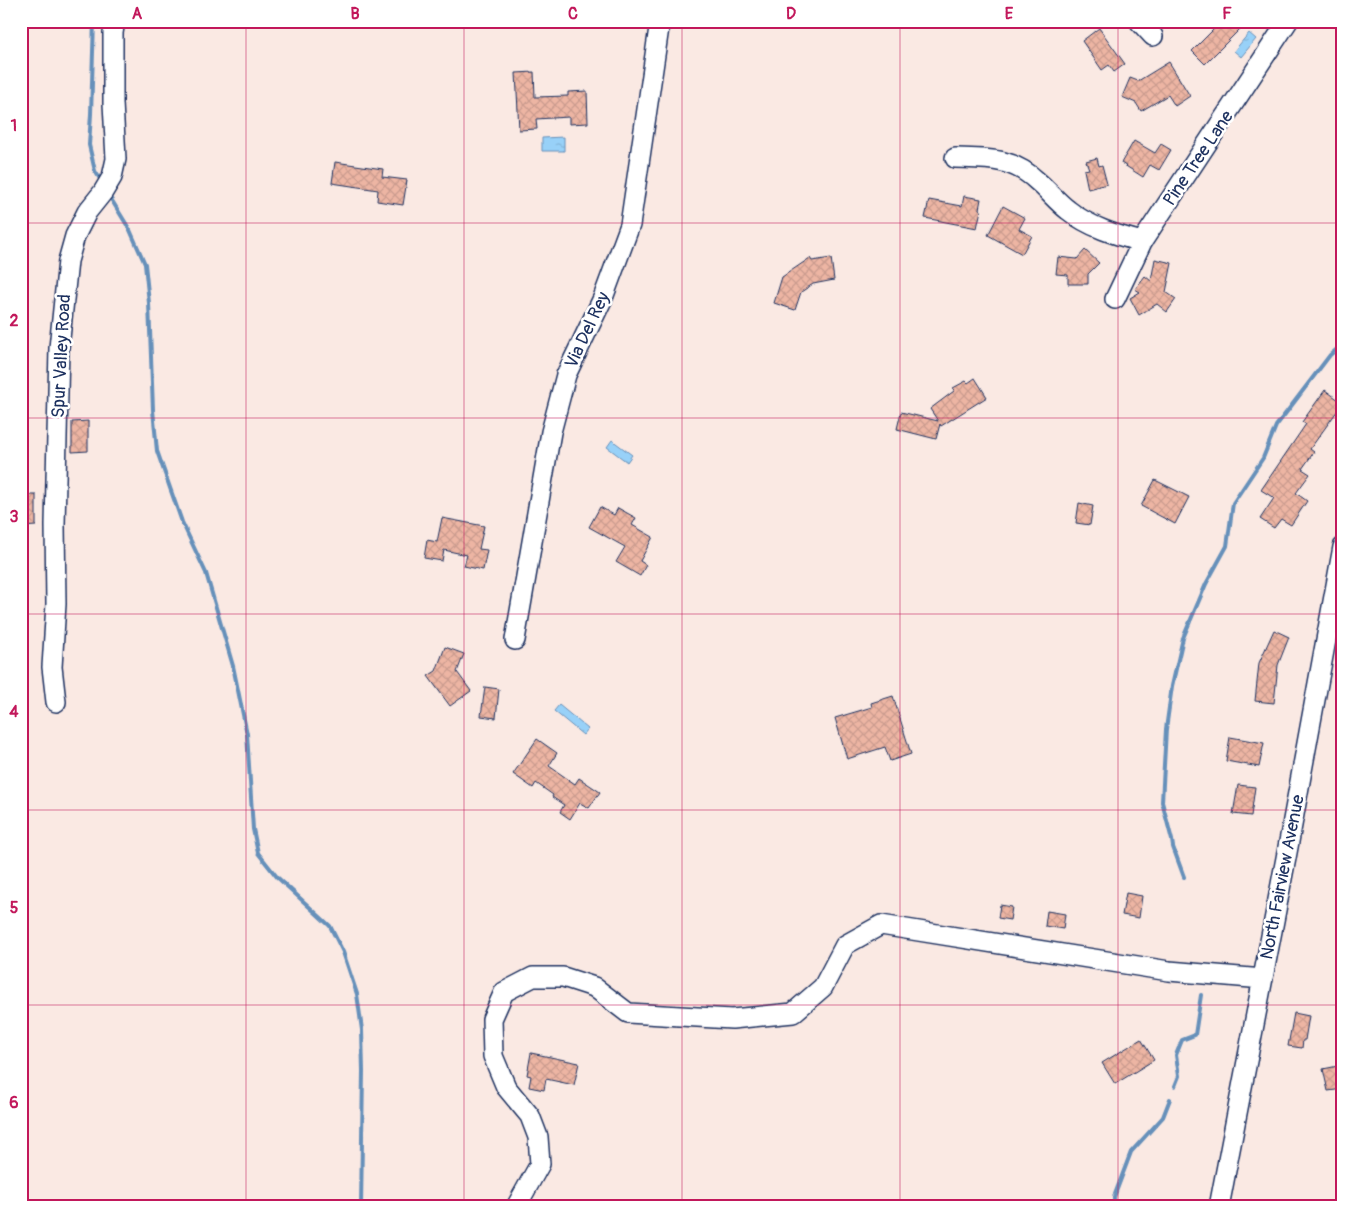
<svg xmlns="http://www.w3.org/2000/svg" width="1364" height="1228" font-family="Pangolin,sans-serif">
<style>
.water{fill:url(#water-ripples);stroke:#6690ba}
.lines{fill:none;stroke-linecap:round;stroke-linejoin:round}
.stream{stroke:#6690ba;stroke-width:4}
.building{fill:url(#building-cross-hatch);stroke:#1b2f5e}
.minor-casing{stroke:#1b2f5e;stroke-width:22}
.minor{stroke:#fff;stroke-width:19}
.grid{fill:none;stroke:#c2185b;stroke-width:1;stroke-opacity:0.55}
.labels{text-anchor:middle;stroke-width:5;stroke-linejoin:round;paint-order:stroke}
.street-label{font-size:18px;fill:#1b2f5e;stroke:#fff}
.neatline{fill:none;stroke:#c2185b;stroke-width:2}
.grid-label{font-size:16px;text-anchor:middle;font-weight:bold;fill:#c2185b}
</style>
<defs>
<pattern id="water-ripples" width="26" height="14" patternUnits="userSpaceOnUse" patternTransform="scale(1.25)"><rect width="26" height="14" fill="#98d1f8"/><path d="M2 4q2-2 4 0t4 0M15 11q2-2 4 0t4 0" fill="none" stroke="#82b4d7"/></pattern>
<pattern id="building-cross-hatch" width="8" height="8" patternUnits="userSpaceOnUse" patternTransform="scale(1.25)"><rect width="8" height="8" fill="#edb5a3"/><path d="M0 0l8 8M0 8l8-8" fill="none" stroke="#cb9c8f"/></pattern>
</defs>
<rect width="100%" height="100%" fill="#fae9e3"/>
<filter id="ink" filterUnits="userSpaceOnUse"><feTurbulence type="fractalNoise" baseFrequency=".02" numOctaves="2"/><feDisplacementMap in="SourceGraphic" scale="10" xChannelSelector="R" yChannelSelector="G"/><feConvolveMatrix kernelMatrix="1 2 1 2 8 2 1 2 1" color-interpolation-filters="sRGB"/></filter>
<g filter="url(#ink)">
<path class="water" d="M1249,33L1256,39L1241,57L1234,51Z
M564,137V151H542V138Z
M612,440L632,455L627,462L607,447Z
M559,705L588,729L583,735L554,711Z"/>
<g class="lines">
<path class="stream" d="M94,21L91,114L89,145L95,171L100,179
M111,199L130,230L145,264L149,303L153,410L157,451L182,522L206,573L233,666L247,734L253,829L258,853L277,877L330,926L343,952L357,994L362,1030L363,1071L361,1207
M1184,877L1173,847L1172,840L1162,802L1166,729L1172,686L1183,638L1206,584L1227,546L1233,503L1263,458L1276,426L1330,355L1343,344
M1175,1086L1179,1076L1176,1055L1182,1040L1195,1035L1201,995
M1114,1207V1197L1131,1152L1163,1117L1170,1099"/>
</g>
<path class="building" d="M1222,21H1248L1205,64L1192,51Z
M1099,28L1125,64L1114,72L1109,65L1102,70L1082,41Z
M1169,62L1190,96L1175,106L1168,95L1141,111L1136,103L1122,97L1130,78L1138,81Z
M534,72L535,97L568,96V92L587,91L588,123L569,124V117L536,119L537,129L519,130L516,73Z
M1134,141L1155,153L1161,144L1171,150L1159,170L1150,165L1143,177L1121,163Z
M1097,158L1099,166L1102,165L1107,184L1088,189L1084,170L1089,169L1086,161Z
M335,162L383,169L382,177L407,180L403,205L377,201L378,190L332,183Z
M964,196L981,199L979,209L981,210L977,228L925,218L929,200L962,206Z
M1003,206L1025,218L1019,229L1032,236L1022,254L988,235Z
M1085,250L1099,263L1088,274V284H1068V275L1056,274L1058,257L1077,259Z
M810,258L812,261L831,258L834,280L813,284L801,292L795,310L774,303L782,277Z
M1155,259L1172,263L1166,292L1176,299L1167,312L1157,304L1139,315L1130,298L1140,292L1135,289L1145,276L1151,281Z
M975,378L987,397L941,426L940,424L936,439L897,429L901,412L938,421L930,409L954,391L953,388L966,381L968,383Z
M1325,390L1343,403L1310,449L1314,452L1302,469L1310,474L1296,493L1307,501L1291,525L1281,519L1274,528L1260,519L1274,498L1261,490L1306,424L1302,422Z
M88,421V451L72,452V422Z
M1155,480L1189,497L1175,524L1141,506Z
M21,495H36V526L21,527Z
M1079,503L1093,506L1090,525L1076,523Z
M600,507L614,515L618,508L636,518L632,525L653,537L640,561L646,565L640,576L616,562L625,547L589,527Z
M442,518L484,526L479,549L487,550L483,570L464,566L467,555L444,550L442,561L424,558L427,540L437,542Z
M1274,630L1289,637L1278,665L1274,703L1255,701L1259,663Z
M445,647L464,654L457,672L471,691L450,706L428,676L436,671Z
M485,687L499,689L496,718L481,716Z
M893,696L911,754L890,761L885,747L847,759L835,718L872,707L871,703Z
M1230,737L1264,743L1259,767L1226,761Z
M537,739L557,753L549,766L575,784L579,778L600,792L589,808L580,803L570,819L560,812L564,805L552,797L553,795L536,783L533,788L513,774Z
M1238,785L1255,787L1251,816L1233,814Z
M1126,893L1142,896L1139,918L1122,915Z
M1000,905L1012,907L1010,920L998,918Z
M1047,911L1065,914L1063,929L1045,926Z
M1294,1013L1309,1016L1305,1040H1303L1302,1048L1288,1046Z
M1141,1039L1154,1060L1115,1084L1102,1063Z
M531,1053L579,1063L574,1085L546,1079L544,1090L529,1087L531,1076L527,1075Z
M1343,1065V1089L1328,1091L1323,1069Z"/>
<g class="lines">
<g class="minor-casing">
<path id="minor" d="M1139,21L1153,36
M955,158C987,159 1012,157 1037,181C1048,190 1057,202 1068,210C1089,227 1116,235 1142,242
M1115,299L1142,242L1288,21
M515,640L551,432L566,375L603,298L630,225L660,21
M56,702L52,667L56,604L55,525L59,348L68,261L75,236L87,212L103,192L112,177L116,159L113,103V33L115,21
M516,1207L540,1164L538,1137L530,1116L506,1087L493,1056L492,1019L504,992L533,977H563L594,987L628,1013L732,1019L793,1013L823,987L845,945L881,925L1169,971L1263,979
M1219,1207L1286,858L1343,547"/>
</g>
<use href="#minor" class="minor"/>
</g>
</g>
<path class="grid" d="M246,21V1207M464,21V1207M682,21V1207M900,21V1207M1118,21V1207M21,223H1343M21,418H1343M21,614H1343M21,810H1343M21,1005H1343"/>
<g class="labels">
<g class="street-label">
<text transform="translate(1198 158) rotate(-56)" y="6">Pine Tree Lane</text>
<text transform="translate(587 330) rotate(-65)" y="6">Via Del Rey</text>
<text transform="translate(61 356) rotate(-87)" y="6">Spur Valley Road</text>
<text transform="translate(1282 877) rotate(-79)" y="6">North Fairview Avenue</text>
</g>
</g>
<rect width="1364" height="1228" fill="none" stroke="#fff" stroke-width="55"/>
<rect x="28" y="28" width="1308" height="1172" class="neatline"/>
<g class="grid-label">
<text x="137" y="19">A</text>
<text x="355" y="19">B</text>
<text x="573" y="19">C</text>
<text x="791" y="19">D</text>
<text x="1009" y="19">E</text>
<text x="1227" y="19">F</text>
<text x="14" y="131">1</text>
<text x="14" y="326">2</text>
<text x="14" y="522">3</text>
<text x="14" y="717">4</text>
<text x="14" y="913">5</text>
<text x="14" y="1108">6</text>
</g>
</svg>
